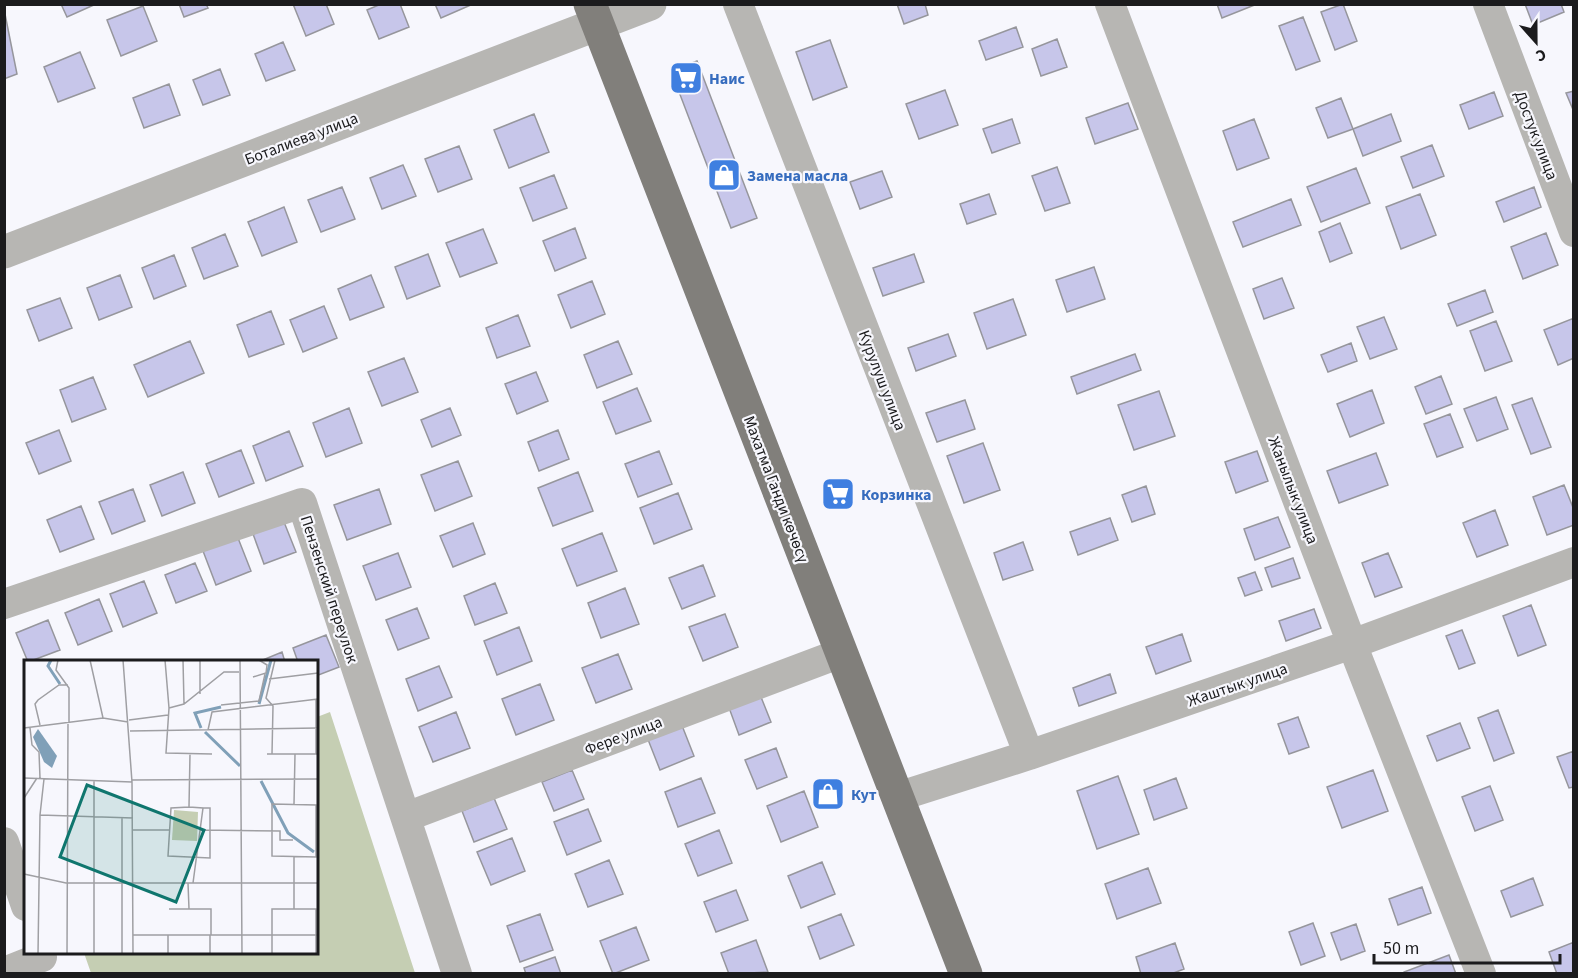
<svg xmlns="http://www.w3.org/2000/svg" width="1578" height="978" font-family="'Source Sans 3',sans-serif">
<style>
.green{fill:#c5ceb3}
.building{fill:#c7c6ea;stroke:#96969c;stroke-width:1.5}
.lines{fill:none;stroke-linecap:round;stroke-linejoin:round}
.minor{stroke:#b7b6b3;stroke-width:30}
.tertiary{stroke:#b7b6b3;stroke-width:33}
.primary{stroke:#817f7b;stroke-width:33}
.labels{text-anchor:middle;stroke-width:4.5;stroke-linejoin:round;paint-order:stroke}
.shop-label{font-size:16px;font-weight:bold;fill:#366cbe;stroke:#f7f7fd;text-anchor:start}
.street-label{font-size:16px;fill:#1b1b1d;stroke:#f7f7fd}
.inset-river{fill:none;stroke:#80a0b8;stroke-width:3}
.inset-road{fill:none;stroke:#9f9fa3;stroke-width:1.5}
.view{fill:#0f766e;fill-opacity:0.15;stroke:#0f766e;stroke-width:3}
.inset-edge{fill:none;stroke:#1b1b1d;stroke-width:3}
</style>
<rect width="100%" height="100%" fill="#f7f7fd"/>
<path class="green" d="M330,712L415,973H91L84,953L316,952L317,717Z"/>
<path class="building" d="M61,4H96L67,17Z
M179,4H206L208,8L184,17Z
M293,4H326L334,24L306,36Z
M381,4H400L409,27L379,39L367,10Z
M435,4H473L441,18Z
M897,4H925L928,15L904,24Z
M1217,4H1257L1222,18Z
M1343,4L1357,41L1335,50L1321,12Z
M1525,4H1561L1564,12L1533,25Z
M143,6L157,41L121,56L107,20Z
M5,14L17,74L4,79V14Z
M1303,17L1320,61L1296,70L1279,26Z
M1016,27L1023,47L986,60L979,41Z
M1057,39L1067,67L1041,76L1032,49Z
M830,40L847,87L813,100L796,52Z
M283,42L295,70L266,81L255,54Z
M80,52L95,88L58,102L44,67Z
M697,61L757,218L731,228L671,71Z
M220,69L230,95L203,105L193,80Z
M169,84L180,115L144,128L133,98Z
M945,90L958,125L919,139L906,104Z
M1574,91V112L1566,93Z
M1494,92L1503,116L1469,129L1460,105Z
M1341,98L1353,129L1328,138L1316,108Z
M1128,103L1138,129L1095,144L1086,118Z
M534,114L549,152L509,168L494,130Z
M1391,114L1401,141L1363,156L1353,129Z
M1012,119L1020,143L992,153L983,129Z
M1254,119L1269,158L1237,170L1223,131Z
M1432,145L1444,176L1413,188L1401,157Z
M459,146L472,179L438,192L425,159Z
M403,165L416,196L382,209L370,178Z
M1057,167L1070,203L1045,211L1032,176Z
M1356,168L1370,203L1321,222L1307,187Z
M882,171L892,197L860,209L850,182Z
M554,175L567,208L533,221L520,188Z
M342,187L355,219L321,232L308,200Z
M1534,187L1541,207L1504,222L1496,202Z
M989,194L996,214L967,224L960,204Z
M1420,194L1436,235L1401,249L1386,207Z
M1291,199L1301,225L1243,247L1233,222Z
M284,207L297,242L262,256L248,222Z
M1340,223L1352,253L1330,262L1319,232Z
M575,228L586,258L555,271L543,241Z
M483,229L497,263L460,277L446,243Z
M1546,233L1558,265L1523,279L1511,247Z
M225,234L238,266L204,279L192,248Z
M428,254L440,286L407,299L395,267Z
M914,254L924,282L883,296L873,268Z
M174,255L186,286L154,299L142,268Z
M1094,267L1105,299L1067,312L1056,280Z
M120,275L132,307L99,320L87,288Z
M371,275L384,307L350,320L338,289Z
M1282,278L1294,308L1264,319L1253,289Z
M592,281L605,314L571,328L558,295Z
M1485,290L1493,312L1457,326L1448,304Z
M60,298L72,328L39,341L27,310Z
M1013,299L1026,335L987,349L974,313Z
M324,306L337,338L303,352L290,320Z
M271,311L284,344L249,357L237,325Z
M518,315L530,346L497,358L486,328Z
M1384,317L1397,349L1370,359L1357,327Z
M1574,318V358L1558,365L1544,330Z
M1496,321L1512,361L1485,371L1470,331Z
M948,334L956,356L916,371L908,348Z
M190,341L204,373L148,397L134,365Z
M618,341L632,374L597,388L584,355Z
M1351,343L1357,361L1328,372L1321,355Z
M1135,354L1141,370L1077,394L1071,377Z
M404,358L418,392L382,406L368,372Z
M536,372L548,401L517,414L505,384Z
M1441,376L1452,404L1426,414L1415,387Z
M93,377L106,409L72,422L60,390Z
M637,388L651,421L616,434L603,402Z
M1372,390L1384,423L1350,437L1337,404Z
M1159,391L1175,436L1134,450L1118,405Z
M1496,397L1508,429L1477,441L1464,409Z
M1532,398L1551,447L1531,454L1512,405Z
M965,400L975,429L937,442L926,413Z
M349,408L362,443L326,457L313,423Z
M450,408L461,435L432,447L421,420Z
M1450,414L1463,447L1437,457L1424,424Z
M59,430L71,461L39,474L26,443Z
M558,430L569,459L539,471L528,442Z
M289,431L303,466L266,481L253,446Z
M983,443L1000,490L964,503L947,456Z
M241,450L254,483L219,497L206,464Z
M659,451L672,484L638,497L625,464Z
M1257,451L1268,481L1236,493L1225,462Z
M1376,453L1388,485L1339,503L1327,471Z
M458,461L472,496L435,511L421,475Z
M183,472L195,503L162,516L150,485Z
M578,472L593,511L553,526L538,488Z
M1564,485L1574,510V525L1547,535L1533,497Z
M1146,486L1155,514L1132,522L1122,495Z
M133,489L145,521L112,534L99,502Z
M379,489L391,524L347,540L334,505Z
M678,493L692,529L654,544L640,508Z
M81,506L94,539L60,552L47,520Z
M1495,510L1508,545L1477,557L1463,523Z
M1278,517L1290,547L1255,560L1244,529Z
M1110,518L1118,540L1078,555L1070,532Z
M284,522L296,552L264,564L253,534Z
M473,523L485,554L453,567L440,536Z
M602,533L617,571L577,586L562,549Z
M238,538L251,571L216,585L203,551Z
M1023,542L1033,570L1003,580L994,553Z
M398,553L411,587L376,600L363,566Z
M1388,553L1402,587L1375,597L1362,563Z
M1293,558L1300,578L1272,587L1265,568Z
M195,563L207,591L176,603L165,575Z
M703,565L715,596L682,609L669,578Z
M1255,572L1262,590L1245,596L1238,578Z
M144,581L157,613L123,627L110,594Z
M495,583L507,613L475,625L464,596Z
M625,588L639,624L601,638L588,603Z
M99,599L112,631L78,645L65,613Z
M1531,605L1546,645L1518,656L1503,616Z
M417,608L429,638L398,650L386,620Z
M1314,609L1321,628L1286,641L1279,621Z
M725,614L738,647L703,661L689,627Z
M48,620L60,650L28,662L16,633Z
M519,627L532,661L497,675L484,641Z
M1462,630L1475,663L1459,669L1446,636Z
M1182,634L1191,661L1156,674L1146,647Z
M326,635L339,667L316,676V662H298L293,648Z
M282,652L285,662H258Z
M618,654L632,689L596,703L582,668Z
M439,666L452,697L418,711L406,679Z
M1110,674L1116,693L1079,706L1073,688Z
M540,684L554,720L516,735L502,699Z
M759,692L771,722L739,735L728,705Z
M1498,710L1514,753L1494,761L1478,718Z
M456,712L470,748L433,762L419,727Z
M1298,717L1309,747L1289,754L1278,724Z
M681,723L694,756L660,770L647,737Z
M1460,723L1470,748L1437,761L1427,736Z
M776,748L787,777L757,789L745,760Z
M1574,751V787L1569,788L1557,757Z
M572,770L584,799L554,811L542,782Z
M1373,770L1388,811L1342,828L1327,787Z
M1118,776L1139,834L1097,849L1077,791Z
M701,778L715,813L678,827L665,792Z
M1176,778L1187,808L1154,820L1144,790Z
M1490,786L1503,820L1475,831L1462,797Z
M804,791L818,827L781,842L767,806Z
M494,798L507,829L474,842L462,811Z
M588,809L601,841L567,855L554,822Z
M719,830L732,863L698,876L685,844Z
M512,838L525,871L491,885L477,852Z
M609,860L623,894L588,907L575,874Z
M822,862L835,894L801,908L788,876Z
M1148,868L1161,903L1117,919L1105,884Z
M1533,878L1543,905L1511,917L1501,891Z
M1422,887L1431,913L1398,925L1389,899Z
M736,890L748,920L716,932L704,902Z
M540,914L553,950L520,962L507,926Z
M841,914L854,945L820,959L808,927Z
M1313,923L1325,956L1301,965L1289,932Z
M1356,924L1365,951L1341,960L1331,933Z
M636,927L649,960L613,974L600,941Z
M756,940L768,972L729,974L721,953Z
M1574,942V974H1557L1549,952Z
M1175,943L1184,969L1171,974H1141L1136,957Z
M1449,955L1456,974H1404V972Z
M555,957L561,974H526L524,968Z"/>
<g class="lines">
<path class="minor" d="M738,4L1029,755
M1110,4L1352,644L1481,974
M1488,4L1574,232
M4,604L302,503L457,974
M897,797L1029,755L1352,644L1574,562
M406,817L841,653
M4,842L26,906
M4,972L42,957"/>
<path class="tertiary" d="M4,252L650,4"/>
<path class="primary" d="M590,4L966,974"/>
</g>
<defs>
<g id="supermarket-square" transform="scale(1.725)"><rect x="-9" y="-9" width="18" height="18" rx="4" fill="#3f7fe0" stroke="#f7f7fd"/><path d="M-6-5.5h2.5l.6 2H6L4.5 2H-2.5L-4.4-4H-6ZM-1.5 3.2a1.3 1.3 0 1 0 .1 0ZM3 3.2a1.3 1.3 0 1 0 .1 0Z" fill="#fff"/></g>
<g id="shop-square" transform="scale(1.725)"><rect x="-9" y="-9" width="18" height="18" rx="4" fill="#3f7fe0" stroke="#f7f7fd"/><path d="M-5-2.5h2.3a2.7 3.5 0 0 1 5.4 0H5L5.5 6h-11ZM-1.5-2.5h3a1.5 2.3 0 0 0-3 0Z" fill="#fff"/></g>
</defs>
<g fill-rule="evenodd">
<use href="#supermarket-square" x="686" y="78"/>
<use href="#shop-square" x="724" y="175"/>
<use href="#supermarket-square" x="838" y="494"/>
<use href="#shop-square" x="828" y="794"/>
</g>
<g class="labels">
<g class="shop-label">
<text x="709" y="84">Наис</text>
<text x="747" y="181">Замена масла</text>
<text x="861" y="500">Корзинка</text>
<text x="851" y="800">Кут</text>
</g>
<g class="street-label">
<text transform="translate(1537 135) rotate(69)" y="6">Достук улица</text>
<text transform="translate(301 138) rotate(-21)" y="6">Боталиева улица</text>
<text transform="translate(883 380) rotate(69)" y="6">Курулуш улица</text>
<text transform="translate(777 489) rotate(69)" y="6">Махатма Ганди көчөсү</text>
<text transform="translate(1294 490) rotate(69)" y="6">Жанылык улица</text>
<text transform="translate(330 589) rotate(72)" y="6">Пензенский переулок</text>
<text transform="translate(1237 684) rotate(-19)" y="6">Жаштык улица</text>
<text transform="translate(623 735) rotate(-21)" y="6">Фере улица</text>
</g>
</g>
<g transform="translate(24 660)">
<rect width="294" height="294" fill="#f7f7fd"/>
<path d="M150,150L174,152L173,181L148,180Z" fill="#c5ceb3"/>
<path d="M14,69L33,96L28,108L20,102L9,77Z" fill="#80a0b8"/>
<path class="inset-river" d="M27,0L24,6L36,24M235,44L247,0M177,68L171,53L197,47M181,72L216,106M237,121L264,173L290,192"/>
<path class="inset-road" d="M34,0L32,10L45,28V62M66,0L79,58M99,0L108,122L109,294M141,0L145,48L142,93L188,94M159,0L160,44M176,0V34M216,0L218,294M229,17L242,13L243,5L235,0M245,19L294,13M197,45L235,41L241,14M145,48L160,44L200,12H215M105,60L144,55M16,65L11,44L14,40L35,25H44M0,68L79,58L104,62M6,68L8,85L15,92L16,118M184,70L188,52L294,39M106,71L294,68M166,94L165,147L147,148L144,196L186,198V148H179M243,94H294M248,94L249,46L242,38L251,0M292,94V40M0,118L108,122M108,120L294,119M0,138L13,118M248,144L292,145V197L248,196ZM270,144L271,94M165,147L179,148L169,223M16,155L109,158M109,170H146M176,170L256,171V180H269M270,197V249M0,214L42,223H294M164,223L165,249M145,249H187V275M109,275H294M14,294L16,155L20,119M43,294L44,62M70,294V120M98,294V157M144,294V275M186,294V275M248,294V249H292V294"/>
<path class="view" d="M63,125L180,170L152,242L36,197Z"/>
<rect width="294" height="294" class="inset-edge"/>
</g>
<rect width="1578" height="978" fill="none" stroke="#1b1b1d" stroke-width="12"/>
<g transform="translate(1536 42) rotate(159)" stroke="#f7f7fd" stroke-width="4.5" paint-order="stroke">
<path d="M0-4.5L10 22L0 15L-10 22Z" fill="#1b1b1d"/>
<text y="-9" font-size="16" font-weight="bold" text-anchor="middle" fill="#1b1b1d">С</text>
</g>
<path d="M1374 954v9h186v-9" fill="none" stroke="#1b1b1d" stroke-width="3"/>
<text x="1383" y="954" font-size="18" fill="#1b1b1d" stroke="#f7f7fd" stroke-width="4.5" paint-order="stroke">50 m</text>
</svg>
